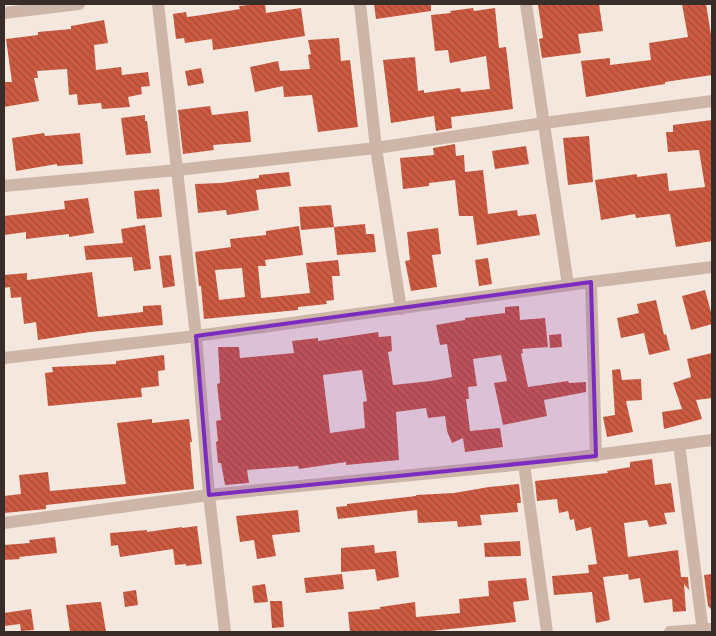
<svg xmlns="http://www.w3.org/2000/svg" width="716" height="636" font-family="'Exo 2',sans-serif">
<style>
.building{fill:url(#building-back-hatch);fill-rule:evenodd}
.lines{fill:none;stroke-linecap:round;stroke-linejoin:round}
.minor{stroke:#cdb6a8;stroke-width:12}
.marked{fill:#7b2cbf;fill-opacity:0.2;stroke:#7b2cbf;stroke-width:4;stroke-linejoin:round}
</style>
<defs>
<pattern id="building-back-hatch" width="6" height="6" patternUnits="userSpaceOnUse" patternTransform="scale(1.25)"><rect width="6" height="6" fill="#cc5b42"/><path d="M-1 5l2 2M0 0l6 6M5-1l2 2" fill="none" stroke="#a74c37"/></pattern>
</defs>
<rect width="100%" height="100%" fill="#f4e7dd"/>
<path class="building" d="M258,4H265L266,13L301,8L305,36L213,50L212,39L185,43L184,38L176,39L173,14L186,12L187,17L202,15L240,9L239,6Z
M374,4H431V11L376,19Z
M548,4H599L603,31L578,34L581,53L542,58L539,39L543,38L538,5Z
M682,4H706L712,41V75L665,82V84L586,97L581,61L610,58V65L651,60L649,43L688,37Z
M473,8L474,11L495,8L499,48L506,47L513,109L451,117L452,128L436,131L434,116L391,123L383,60L415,57L418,91L424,90V93L460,88L461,92L490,89L486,56L450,63L448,50L435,51L431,15L451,13L450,11Z
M104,20L108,43L94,45L96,70L121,67L122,75L148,72L150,86L141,87L142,94L128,97L130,107L102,109L101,103L78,105L77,94L69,95L67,69L37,71L38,78H34L39,101L4,107V82H12L6,39L38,35V32L71,29V26Z
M339,38L341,61L350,60L358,127L318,132L312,95L284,97L283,86L255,92L250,67L278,61L280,71L310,69L308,55L311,54L308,40Z
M201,68L204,83L188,86L185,71Z
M210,106L212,115L248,111L251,142L213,145L214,150L183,154L178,110Z
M145,115V121H147L151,153L126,155L121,118Z
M712,120V241L676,247L670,214L636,218L635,214L601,220L595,180L637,174V177L667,173L669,191L705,187L699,150L668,152L666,132H673V125Z
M44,133L45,136L80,133L83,164L57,166V164L16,171L12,138Z
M589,136L593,182L568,185L563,138Z
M455,144L456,156L464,155L465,172L483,170L488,214L517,210L518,216L536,214L540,235L477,245L473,216H459L455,180L429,183V186L403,189L400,158L434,155L433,148Z
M526,146L529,164L495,169L492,151Z
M289,172L291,186L256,190L259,210L227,215L226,210L198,213L195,184L221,183L259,178V175Z
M159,189L162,217L137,219L134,191Z
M88,198L94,233L69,237V234L26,239V232L4,235V216L65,209L64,201Z
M331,205L334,227L301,230L299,207Z
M365,224L366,234H374L376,252L337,255L334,227Z
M145,225L151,269L134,271L132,257L86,260L84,246L123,243L121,229Z
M299,226L303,255L265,260L266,266H258L261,298L310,293L306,263L338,260L340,276H332L334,300L326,301L327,304L298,307V310L204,319L201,286H199L195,252L231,247L230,239L266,235V231ZM242,268L245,297L219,300L215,270Z
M438,228L441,254L432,255L437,287L411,291L405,261L410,260L407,232Z
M171,255L175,286L163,288L159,256Z
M488,258L492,284L479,286L475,260Z
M92,272L98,317L143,312V306L161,305L163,325L90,332L38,340L36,322L24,324L21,297L11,298L10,287L4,288V275L27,273V280Z
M705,290L712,316V324L691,330L682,296Z
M656,300L664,335L666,334L670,350L649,355L644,333L621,338L617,318L639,313L637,304Z
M519,306L520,320L545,318L548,347L522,349L523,353L521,354L528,387L568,381L569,383L586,382V392L544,400L547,416L503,425L494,383L507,381L501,355L473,359L477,386L468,387L469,399H466L470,431L500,428L503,447L465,452L463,438L452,443L447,431L445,416L428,418L426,408L396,412L399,460L346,465V462L299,469L298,466L247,470L249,483L225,485L221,463H218L216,442L218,441L216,421L221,420L217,384L220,383L218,347H239L240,358L294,353L292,341L318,338V341L378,332L379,337L391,336L392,351L388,352L393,385L431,381L452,377L447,344L440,345L436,325L465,320V318L505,313V307ZM362,370L367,401L363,402L365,428L330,433L323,375Z
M561,334L562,347L550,348L549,335Z
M712,353V398L696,400L702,419L664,429L662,412L682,409L673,383L691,377L687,359Z
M164,355L165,370L158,371L159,386L141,388L142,397L48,406L45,373L53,372L52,367L116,364V361Z
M620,369L622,380L641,379L642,400L626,401L633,432L607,437L603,417L615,415L612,370Z
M152,419V423L189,419L192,442H190L194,489L46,505V509L4,513V496L21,494L19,475L48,472L50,491L126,484L117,423Z
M652,459L655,485L671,483L675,512L664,513L667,524L649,527L647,520L624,523L628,557L678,550L681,577H688L689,590L684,584L686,611L673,612L672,599L644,603L640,578L629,580L628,574L603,577L610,620L596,623L592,592L554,595L552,576L589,573L588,565L597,564L591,527L576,531L574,519L570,520L568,511L559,513L557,499L537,501L535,481L608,473L607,471L630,467V462Z
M519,484L521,503H517L518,512L480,515L482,525L458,527L457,521L418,523L417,510L338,519L336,507L347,506V504L416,496V495L454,493L489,487Z
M298,510L300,532L272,535L276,556L257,559L254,540L240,542L236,516Z
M197,526L202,564L186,566V564L175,565L173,549L120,557L118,545L111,546L110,533L147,530V532L182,527V528Z
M55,537L57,553L19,557L20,559L4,560V545L30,543L29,540Z
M520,541L521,556L485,557L484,543Z
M374,545L375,553L396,551L399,577L377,581L375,569L341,572V548Z
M342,574L344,589L306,593L304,578Z
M712,574V610L708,606L704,575Z
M526,578L529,600L513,602L516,622L421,632H350L348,612L380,609V607L415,602L416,617L460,613L459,599L489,596L488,581Z
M265,584L268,602L254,603L252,586Z
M136,590L138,605L125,607L123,592Z
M270,601H282L284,627L272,628Z
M98,602H101L106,632H70L66,605Z
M31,609L34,630L21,631L20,624L4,626V613Z"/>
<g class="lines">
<path class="minor" d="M158,4L196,336L209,495L225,632
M360,4L376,148L401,309
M526,4L568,285
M4,13L79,4
M4,186L177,170L376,148L544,123L712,101
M591,282L596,456
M4,358L196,336L591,282L712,267
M679,444L703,632
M524,464L547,632
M4,523L209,495L524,464L712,440
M670,632L712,629"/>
</g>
<path class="marked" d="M591,282L596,456L209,495L196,336Z"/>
<rect width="716" height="636" fill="none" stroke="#392d29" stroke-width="10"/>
</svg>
